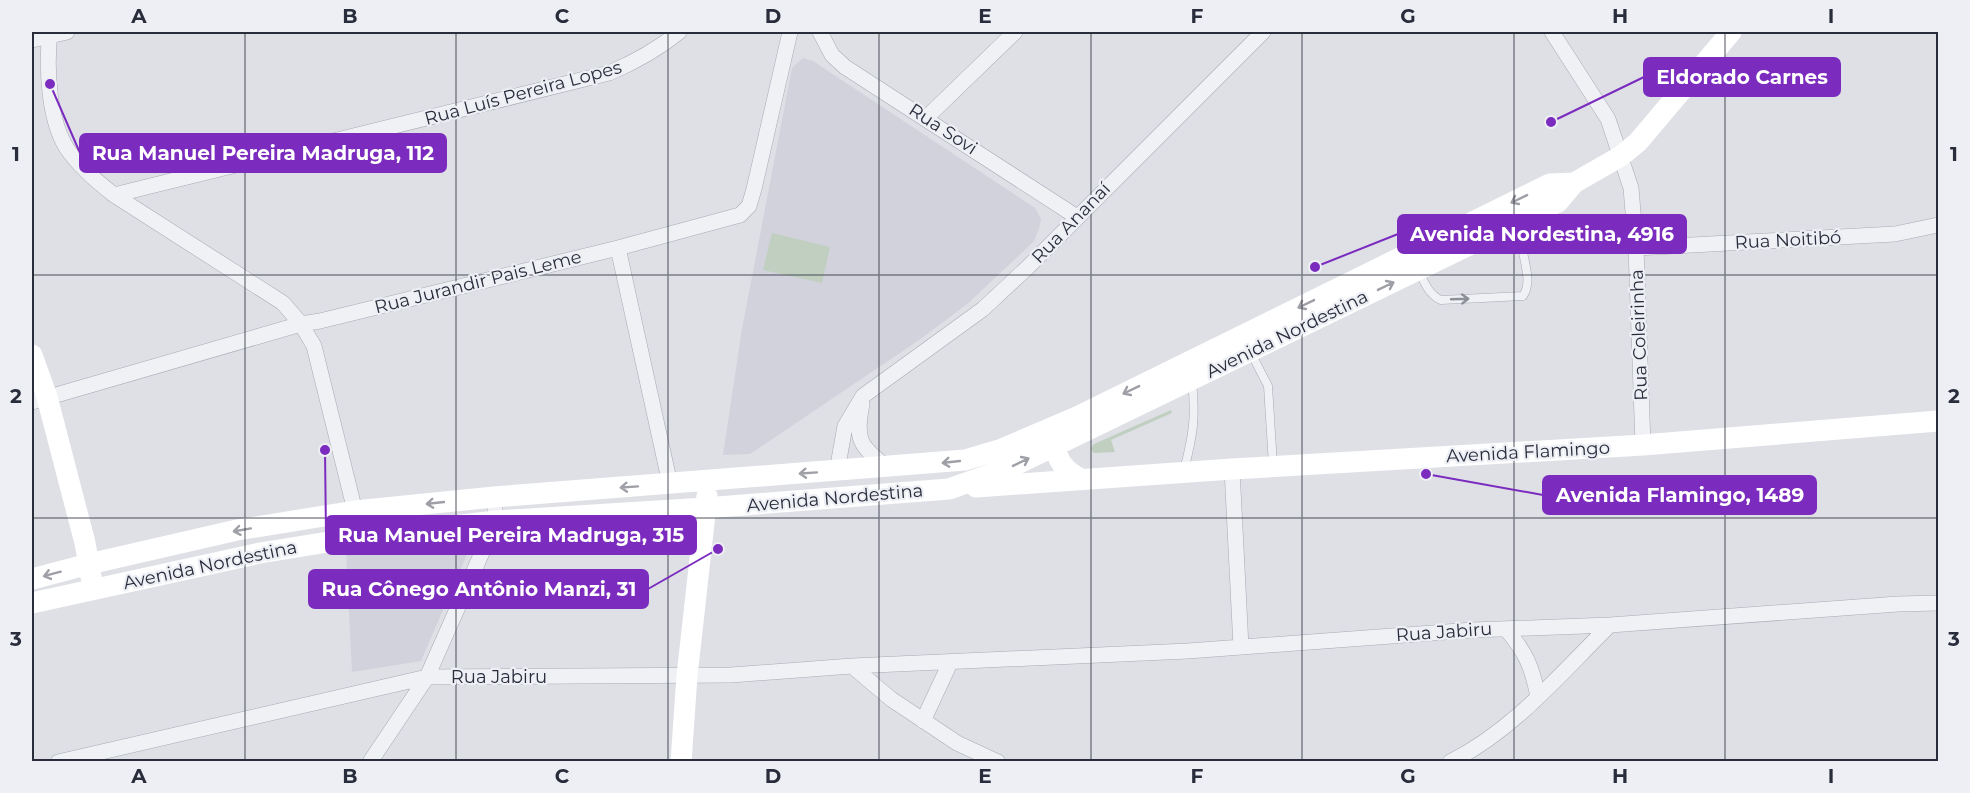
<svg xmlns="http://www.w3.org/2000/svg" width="1970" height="793" font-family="Montserrat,sans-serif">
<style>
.built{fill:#d1d2db}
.green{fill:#c1cfc0}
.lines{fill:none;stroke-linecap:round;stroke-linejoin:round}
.lane-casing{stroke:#a8aab3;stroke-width:9}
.street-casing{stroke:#a8aab3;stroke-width:16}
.lane{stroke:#f0f1f5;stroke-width:8}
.street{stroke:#f0f1f5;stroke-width:15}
.secondary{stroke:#fff;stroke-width:21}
.oneway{stroke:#9fa0a7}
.oneway2{stroke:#8c8e98}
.grid{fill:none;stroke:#292c3b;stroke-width:1.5;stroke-opacity:0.55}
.labels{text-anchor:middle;stroke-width:4.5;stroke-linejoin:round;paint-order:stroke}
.street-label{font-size:18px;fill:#292c3b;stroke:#edeff4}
.leader{fill:none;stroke:#7b2cbf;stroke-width:2}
.callout-dot{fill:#7b2cbf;stroke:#edeff4;stroke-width:2}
.callout{fill:#7b2cbf;stroke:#7b2cbf;stroke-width:2}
.callout-label{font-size:20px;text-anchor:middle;font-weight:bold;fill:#fff}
.neatline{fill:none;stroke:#292c3b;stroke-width:2}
.grid-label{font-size:20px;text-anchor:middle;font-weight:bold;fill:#292c3b}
</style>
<rect width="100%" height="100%" fill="#dee0e6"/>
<path class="built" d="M803,58L813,61L1035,208L1041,219L1039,229L1034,241L1012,262L966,305L922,338L750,454L723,455L742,329L792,68Z
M474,538L421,661L352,672L346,550Z"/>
<path class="green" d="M772,233L830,247L822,283L763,270Z
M1171,410L1172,413L1111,440L1115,452L1094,453L1092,451L1091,448L1094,444Z"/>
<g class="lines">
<g class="lane-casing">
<path id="lane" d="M1419,271C1424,282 1429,295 1441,300L1523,296C1534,281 1521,255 1521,237C1522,233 1524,227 1525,223
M1251,353L1268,386L1273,465
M1184,470C1193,436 1196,417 1192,381"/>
</g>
<g class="street-casing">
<path id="street" d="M50,32C46,67 48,124 70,153C83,170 98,182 114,195L283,303L301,324L314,346L355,511L359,537
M820,32L832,55L845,67L1077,217
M1552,32L1608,119L1631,188L1636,248L1643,445
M32,40L67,32
M926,118L1015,32
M114,195L609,73C635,62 657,50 679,32
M618,248L670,484
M1636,248L1895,234L1938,225
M32,402L301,324L320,321L618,248L740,215L749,206L754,189L790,32
M862,404C855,439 859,446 887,467
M1232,469L1241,647
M837,471L845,426L863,396L983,309L1028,267L1263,32
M1506,629C1526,653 1532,666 1538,697
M852,666L891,699L957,743L998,762
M923,721L950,663
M58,762L427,677L731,675L852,666L1188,651L1473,630L1610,625L1898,604L1938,603
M370,762L427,677L496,521L494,497
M1450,762C1513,731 1561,673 1610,625"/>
</g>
<use href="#lane" class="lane"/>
<use href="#street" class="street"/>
<path class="secondary" d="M32,355L47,397L85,543L91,577
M1048,433C1058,455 1058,468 1081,479
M976,487L1232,469L1643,445L1938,421
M32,579L89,564L237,530L355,511L494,497L965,460L1002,449L1077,417L1550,184L1574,183
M32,603L260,553L359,537L496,521L705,508L949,489L1009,468L1558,202L1574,183L1621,156L1638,142L1731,32
M681,762L687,676L707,496"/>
</g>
<defs><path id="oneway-shaft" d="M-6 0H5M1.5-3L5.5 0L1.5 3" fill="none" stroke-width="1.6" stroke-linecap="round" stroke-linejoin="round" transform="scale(1.5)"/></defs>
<g class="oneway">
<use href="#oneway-shaft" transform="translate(1519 199) rotate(154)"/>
<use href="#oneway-shaft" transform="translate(1386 286) rotate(-26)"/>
<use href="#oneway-shaft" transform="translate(1306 304) rotate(154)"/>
<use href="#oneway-shaft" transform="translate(1131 390) rotate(154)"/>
<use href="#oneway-shaft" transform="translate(951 462) rotate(174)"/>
<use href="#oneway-shaft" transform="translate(1021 462) rotate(-26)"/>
<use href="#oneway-shaft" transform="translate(808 473) rotate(176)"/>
<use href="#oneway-shaft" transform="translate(629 487) rotate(176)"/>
<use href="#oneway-shaft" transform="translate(435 503) rotate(174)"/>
<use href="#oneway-shaft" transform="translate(242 530) rotate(170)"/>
<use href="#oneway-shaft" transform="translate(52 574) rotate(165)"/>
</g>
<use class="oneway2" href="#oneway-shaft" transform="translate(1460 299) rotate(-2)"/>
<path class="grid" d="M245,32V762M456,32V762M668,32V762M879,32V762M1091,32V762M1302,32V762M1514,32V762M1725,32V762M32,275H1938M32,518H1938"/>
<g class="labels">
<g class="street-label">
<text transform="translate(523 93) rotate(-15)" y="6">Rua Luís Pereira Lopes</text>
<text transform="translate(943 129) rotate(33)" y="6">Rua Sovi</text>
<text transform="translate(1071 223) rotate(-46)" y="6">Rua Ananaí</text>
<text transform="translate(1788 240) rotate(-3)" y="6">Rua Noitibó</text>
<text transform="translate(478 282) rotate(-14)" y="6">Rua Jurandir Pais Leme</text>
<text transform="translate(1287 334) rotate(-26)" y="6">Avenida Nordestina</text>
<text transform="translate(1639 335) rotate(-92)" y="6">Rua Coleirinha</text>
<text transform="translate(1528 452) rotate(-3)" y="6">Avenida Flamingo</text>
<text transform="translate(835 498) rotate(-5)" y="6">Avenida Nordestina</text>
<text transform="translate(210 565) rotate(-12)" y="6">Avenida Nordestina</text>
<text transform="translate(1444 632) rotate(-4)" y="6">Rua Jabiru</text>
<text x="499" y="683">Rua Jabiru</text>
</g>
</g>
<path class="leader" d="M1551 122L1644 77M50 84L80 153M1315 267L1398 234M1426 474L1543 495M325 450L326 535M718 549L648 589"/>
<g class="callout-dot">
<circle cx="1551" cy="122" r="6"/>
<circle cx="50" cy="84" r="6"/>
<circle cx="1315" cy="267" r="6"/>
<circle cx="1426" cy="474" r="6"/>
<circle cx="325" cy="450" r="6"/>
<circle cx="718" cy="549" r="6"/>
</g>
<g class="callout">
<rect x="1644" y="58" width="196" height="38" rx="6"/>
<rect x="80" y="134" width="366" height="38" rx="6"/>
<rect x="1398" y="215" width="288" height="38" rx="6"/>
<rect x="1543" y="476" width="273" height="38" rx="6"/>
<rect x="326" y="516" width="370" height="38" rx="6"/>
<rect x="309" y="570" width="339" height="38" rx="6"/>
</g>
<g class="callout-label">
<text x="1742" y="84">Eldorado Carnes</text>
<text x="263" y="160">Rua Manuel Pereira Madruga, 112</text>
<text x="1542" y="241">Avenida Nordestina, 4916</text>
<text x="1680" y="502">Avenida Flamingo, 1489</text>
<text x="511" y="542">Rua Manuel Pereira Madruga, 315</text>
<text x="479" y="596">Rua Cônego Antônio Manzi, 31</text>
</g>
<rect width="1970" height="793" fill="none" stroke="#edeff4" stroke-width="66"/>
<rect x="33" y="33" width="1904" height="727" class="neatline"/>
<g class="grid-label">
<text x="139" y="23">A</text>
<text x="350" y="23">B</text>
<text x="562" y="23">C</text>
<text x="773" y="23">D</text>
<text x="985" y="23">E</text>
<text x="1197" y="23">F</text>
<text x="1408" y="23">G</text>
<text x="1620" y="23">H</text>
<text x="1831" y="23">I</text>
<text x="16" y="161">1</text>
<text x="1954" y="161">1</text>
<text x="16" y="403">2</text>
<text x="1954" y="403">2</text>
<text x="16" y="646">3</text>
<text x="1954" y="646">3</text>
<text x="139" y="783">A</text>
<text x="350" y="783">B</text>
<text x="562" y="783">C</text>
<text x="773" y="783">D</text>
<text x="985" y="783">E</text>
<text x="1197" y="783">F</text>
<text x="1408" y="783">G</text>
<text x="1620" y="783">H</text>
<text x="1831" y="783">I</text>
</g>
</svg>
